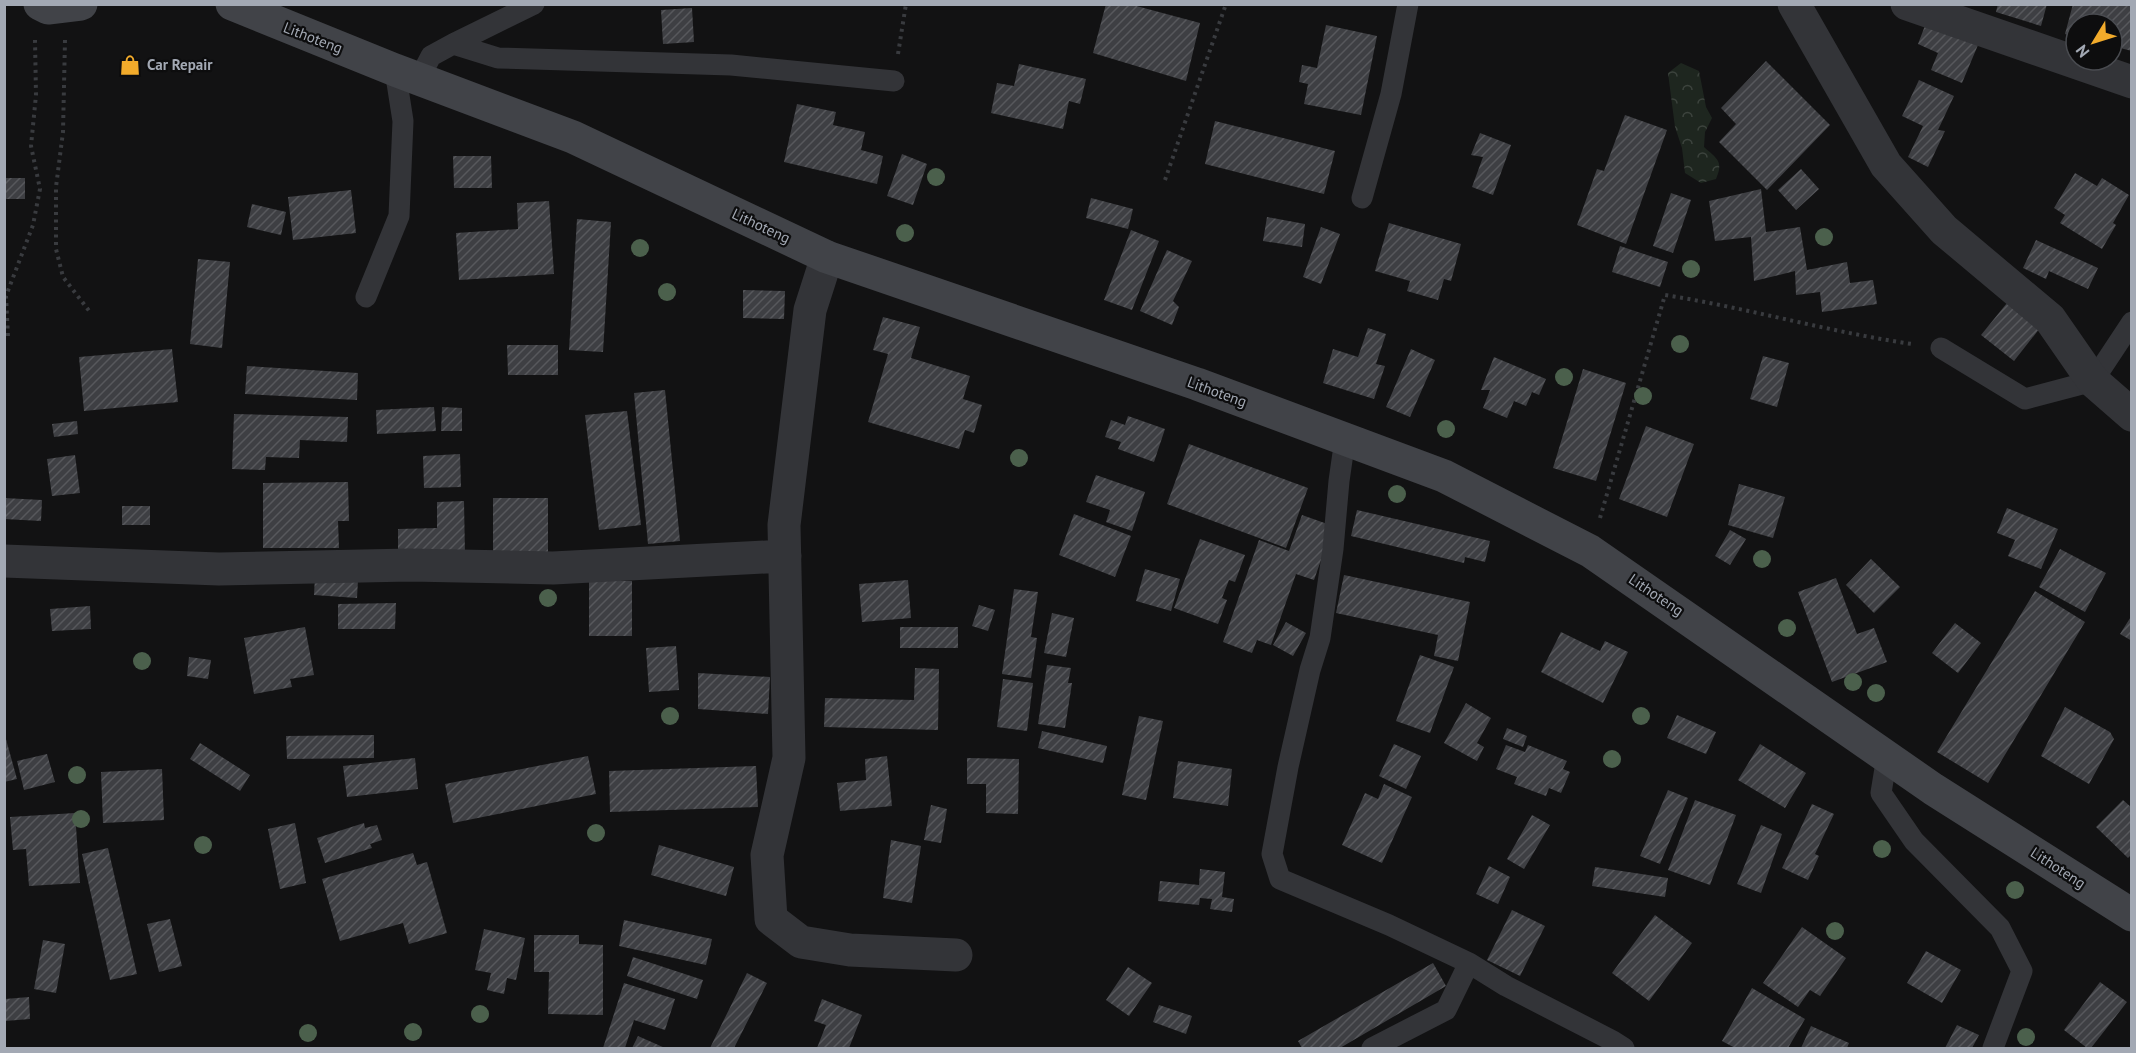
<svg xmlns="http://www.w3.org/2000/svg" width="2136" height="1053" font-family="'PT Sans',sans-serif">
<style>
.forest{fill:url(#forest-crowns)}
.building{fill:url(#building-hatch)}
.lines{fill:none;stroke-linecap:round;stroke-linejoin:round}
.path{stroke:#393b3f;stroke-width:4;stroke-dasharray:3 4.5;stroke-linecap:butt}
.lane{stroke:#333438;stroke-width:21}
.street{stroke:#333438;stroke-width:33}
.secondary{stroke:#414348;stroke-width:33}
.tree{fill:#4b604c}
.labels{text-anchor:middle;stroke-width:4.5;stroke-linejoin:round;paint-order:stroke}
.street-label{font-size:15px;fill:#a3a9b4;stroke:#0d0d0e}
.poi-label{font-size:15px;font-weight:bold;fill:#a3a9b4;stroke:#0d0d0e;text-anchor:start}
</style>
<defs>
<pattern id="forest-crowns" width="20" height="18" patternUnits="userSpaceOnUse" patternTransform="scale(1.5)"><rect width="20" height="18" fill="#1e261f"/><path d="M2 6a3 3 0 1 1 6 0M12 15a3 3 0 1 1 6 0" fill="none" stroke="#3c433d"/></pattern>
<pattern id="building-hatch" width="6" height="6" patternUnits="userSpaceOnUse" patternTransform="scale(1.5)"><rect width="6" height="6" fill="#3e3f43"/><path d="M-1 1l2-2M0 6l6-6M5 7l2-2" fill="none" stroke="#57585c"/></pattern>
</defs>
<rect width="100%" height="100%" fill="#121213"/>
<path class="forest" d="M1681,63L1699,71L1706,107L1712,118L1705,132L1704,147C1717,159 1724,161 1716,179L1701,183L1685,173L1682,148L1675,127L1668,73Z"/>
<path class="building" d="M1106,4H1129L1200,23L1186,81L1093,53Z
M1998,4H2047L2041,26L1996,12Z
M2073,4H2132V51L2112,46V24H2076V37L2065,34Z
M692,8L694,42L663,44L661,10Z
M1926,23L1978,45L1962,83L1931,70L1938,53L1918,44Z
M1326,25L1377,36L1361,115L1304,104L1308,84L1299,82L1302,65L1317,68Z
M1766,61L1830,125L1767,190L1719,142L1736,124L1721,108Z
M1019,64L1086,79L1080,104L1069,101L1063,129L991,113L997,83L1014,86Z
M1919,80L1954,96L1938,130L1945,131L1928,167L1908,157L1923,126L1902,116Z
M797,104L836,112L833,125L865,132L861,150L883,156L877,184L784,162Z
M1625,115L1667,130L1626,244L1577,225L1597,169L1604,171Z
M1215,121L1335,151L1324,194L1205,164Z
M1480,133L1511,145L1493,195L1472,187L1483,157L1471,155Z
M902,154L927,164L913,205L887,196Z
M453,156H491L492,188H454Z
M1801,169L1819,189L1796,210L1778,190Z
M2075,173L2097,186L2102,178L2129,195L2113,223L2116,225L2102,249L2060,223L2065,215L2054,208Z
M4,178H25V199H4Z
M1761,189L1766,232L1800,227L1807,270L1847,262L1850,283L1873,280L1877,304L1822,312L1820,292L1796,295L1795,271L1754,281L1751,237L1715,241L1709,201Z
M351,190L356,233L293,240L288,197Z
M1671,193L1691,200L1673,253L1653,246Z
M1091,198L1133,209L1128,229L1086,218Z
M549,201L554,274L459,280L456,233L518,229L517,203Z
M252,204L286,212L281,235L247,227Z
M1267,217L1305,224L1302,247L1263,241Z
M577,219L611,222L603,352L569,350Z
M1389,223L1461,244L1451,281L1444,279L1438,300L1407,291L1410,281L1375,271Z
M1321,227L1340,234L1321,284L1303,277Z
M1131,230L1159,241L1132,310L1104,300Z
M2036,240L2098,268L2088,289L2049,271L2046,279L2023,268Z
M1620,246L1668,262L1660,287L1612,272Z
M1167,250L1192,261L1173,301L1179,307L1172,325L1140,311Z
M198,259L230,262L222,348L190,344Z
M743,290L785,291L784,319L743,318Z
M2007,303L2040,328L2014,361L1981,335Z
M883,317L920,327L911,358L970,376L963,399L982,405L974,433L965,430L959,449L868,422L888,354L873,350Z
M1368,328L1386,334L1376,364L1385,366L1374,399L1323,383L1333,349L1358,357Z
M507,345H558V375H508Z
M172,349L178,402L84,411L79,357Z
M1411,349L1435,360L1410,417L1386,407Z
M1763,356L1789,363L1777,407L1750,399Z
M1494,357L1546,379L1539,395L1532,392L1526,406L1514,401L1507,418L1483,408L1490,390H1481Z
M247,366L358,373L357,400L245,394Z
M1583,369L1626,383L1596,481L1553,468Z
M665,390L680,541L648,544L634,393Z
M434,407L436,431L377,434L376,410Z
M442,407L462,408V431H441Z
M627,411L641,525L599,530L585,415Z
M234,414L348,417L347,442L300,440L299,458L266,457L265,470L232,469Z
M1128,416L1165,429L1154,462L1118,449L1121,442L1105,437L1111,420L1125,425Z
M77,421L78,434L54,437L52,424Z
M1646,426L1694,444L1667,517L1619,499Z
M1189,444L1308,488L1286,548L1167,504Z
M460,454L461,487L424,488L423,456Z
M75,455L80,493L52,496L47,459Z
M1096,475L1145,492L1132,531L1106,522L1110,510L1086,502Z
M348,482L349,521H338L339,548H263V483Z
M1739,484L1785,497L1773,538L1728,525Z
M4,498L42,500L41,521L4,519Z
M493,498H548V553H493Z
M464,501L465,555H398V529L437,528V502Z
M122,506H150V525H122Z
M2007,508L2058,529L2041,569L2008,556L2015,540L1997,533Z
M1357,510L1490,541L1485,562L1465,557L1464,563L1351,536Z
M1074,514L1131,536L1115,577L1059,555Z
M1302,515L1333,526L1314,580L1296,574L1271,645L1257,640L1252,653L1223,642L1259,540L1289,551Z
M1730,530L1746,539L1730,565L1715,556Z
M1200,539L1245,555L1235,582L1229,580L1222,598L1227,600L1218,624L1174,608Z
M2060,549L2106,573L2085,612L2039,587Z
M1871,559L1900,587L1874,613L1846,585Z
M1145,569L1180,579L1171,611L1136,601Z
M1344,575L1470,602L1458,661L1434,656L1438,635L1336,613Z
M315,576L358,580L357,598L314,595Z
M1836,578L1857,634L1874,628L1887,662L1832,682L1798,592Z
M908,580L911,618L862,622L859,584Z
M589,581H632V636H589Z
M1014,589L1038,592L1031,637L1037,638L1031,678L1002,674Z
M2035,591L2085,622L1988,783L1937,752Z
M396,603L395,629H338V604Z
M979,605L995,610L988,631L972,626Z
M90,606L91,629L52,631L50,609Z
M1052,613L1074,618L1066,657L1044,653Z
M2132,615V641L2120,634Z
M1286,622L1306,633L1293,656L1273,645Z
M1955,623L1981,643L1958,673L1932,653Z
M305,627L314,675L290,679L292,687L254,694L244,638Z
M900,627H958V648H900Z
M1561,632L1600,651L1605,641L1628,652L1603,703L1541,672Z
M676,646L679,690L649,692L646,648Z
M1420,655L1454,667L1430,733L1396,721Z
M189,657L211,660L208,679L187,676Z
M1047,665L1071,668L1068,683H1072L1065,728L1038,724Z
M915,668L939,669L938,730L824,727L825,698L914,700Z
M698,673L770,677L768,714L698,709Z
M1003,679L1033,683L1027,731L997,727Z
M1466,703L1491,718L1477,743L1484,747L1477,761L1444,743Z
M2065,707L2110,732L2114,739L2089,784L2041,756Z
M1677,715L1716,732L1706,754L1667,738Z
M1139,716L1163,721L1146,800L1122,795Z
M1507,728L1527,736L1523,747L1503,739Z
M1042,731L1107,746L1103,763L1038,748Z
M4,732L17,779L4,782Z
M374,735V758L287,759L286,736Z
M200,743L250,775L240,791L190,759Z
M1394,744L1421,756L1406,789L1379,776Z
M1760,744L1806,773L1785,808L1738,780Z
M1506,745L1525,752L1528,745L1567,761L1563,769L1570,772L1561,793L1549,788L1546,796L1514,784L1517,777L1496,769Z
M47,754L55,782L24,790L17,761Z
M588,756L596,794L453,823L445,784Z
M887,756L892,806L840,811L837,783L866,780L865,759Z
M415,758L418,789L347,797L343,766Z
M967,758L1019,759L1018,814L986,813V784H967Z
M1178,761L1232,769L1228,806L1173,798Z
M756,766L758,807L610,812L609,771Z
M162,769L164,820L103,823L101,772Z
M1384,784L1412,797L1382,863L1342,845L1365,793L1378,799Z
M1668,790L1688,798L1660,864L1640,856Z
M1695,800L1736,815L1710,885L1668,870Z
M2123,800L2132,808V854L2128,858L2096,827Z
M1812,804L1834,814L1815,854L1819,856L1808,880L1782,868Z
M931,805L947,809L941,843L924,840Z
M75,813L80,883L29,886L26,849L13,850L10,817Z
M1532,815L1550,825L1524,869L1507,859Z
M295,823L306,883L280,889L268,829Z
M364,823L365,828L377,825L382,840L370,844L372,848L325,863L317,838Z
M1761,825L1782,834L1761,893L1737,884Z
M891,840L921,846L912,903L883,898Z
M659,845L734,867L726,896L651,875Z
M108,848L137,974L110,980L82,854Z
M413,853L417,865L427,862L447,933L409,944L403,923L340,941L322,879Z
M1489,866L1510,877L1498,904L1476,894Z
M1595,867L1668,878L1665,897L1592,886Z
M1200,869L1225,872L1222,897L1234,899L1232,912L1210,909L1212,899L1200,898L1199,905L1158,901L1160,881L1199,885Z
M1512,910L1545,926L1520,976L1487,960Z
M1655,915L1692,943L1649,1001L1612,973Z
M170,919L182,966L159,972L147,924Z
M624,920L712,939L706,965L619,946Z
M1802,927L1846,958L1820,996L1810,990L1798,1007L1763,983Z
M484,929L525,938L516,980L507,978L504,994L487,990L491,973L475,970Z
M534,935H579V944L603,945V1015L548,1014L549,972H534Z
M43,940L65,944L56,993L34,989Z
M1926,951L1961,970L1942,1003L1907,983Z
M633,957L703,980L697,999L627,976Z
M1433,963L1446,986L1340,1048H1302L1298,1041Z
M1128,967L1152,983L1129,1016L1106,1000Z
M747,973L767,983L734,1048H710Z
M2100,982L2127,1002L2091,1048H2087L2064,1030Z
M624,983L675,999L665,1030L634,1020L625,1048H603Z
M1752,988L1805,1019L1788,1048H1735L1722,1041Z
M29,997L30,1019L5,1021V999Z
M822,999L862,1015L849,1048H817L826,1025L814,1021Z
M1159,1005L1192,1016L1186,1034L1153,1022Z
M1957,1025L1979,1035L1972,1048H1945Z
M1811,1026L1849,1043L1847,1048H1801Z
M638,1036L665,1048H632Z"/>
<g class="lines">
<path class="path" d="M65,40L63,132L56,187V249L63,277L90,312
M898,54L906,4
M1165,180L1226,4
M8,336L6,296L33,225L40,189L31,146L36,95L35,40
M1600,518L1665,295C1748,308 1829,332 1912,344"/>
<path class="lane" d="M453,44L534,4
M419,79L431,56L453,44L498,58L731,65L894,81
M1362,198L1391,94L1408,4
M366,297L399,216L403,121L395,70
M1941,348L2025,399L2093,381L2132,322
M1345,439L1339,481L1333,549L1320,638L1310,670L1288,767L1272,854L1280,879L1389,925L1469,963L1506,986L1613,1041L1624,1048
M1887,756L1881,793L1914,841L2000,928L2022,971L1993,1048
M1372,1048L1446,1010L1469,963"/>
<path class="street" d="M1794,4L1886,165L1944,230L2050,319L2093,381L2132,415
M1907,4L2132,82
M827,257L810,310L784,525L789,758L767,855L771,919L801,942L850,950L956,955
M4,561L219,569L410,565L553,568L785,556"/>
<path class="secondary" d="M40,4L48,8L81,4
M232,4L395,70L573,137L827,257L1197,384L1444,476L1590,551L1933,789L2132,915"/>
</g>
<g class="tree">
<circle cx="936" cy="177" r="9"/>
<circle cx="905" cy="233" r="9"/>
<circle cx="1824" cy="237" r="9"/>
<circle cx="640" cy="248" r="9"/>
<circle cx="1691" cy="269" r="9"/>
<circle cx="667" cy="292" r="9"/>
<circle cx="1680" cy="344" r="9"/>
<circle cx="1564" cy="377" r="9"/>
<circle cx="1643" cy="396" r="9"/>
<circle cx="1446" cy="429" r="9"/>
<circle cx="1019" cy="458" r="9"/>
<circle cx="1397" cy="494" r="9"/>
<circle cx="1762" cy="559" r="9"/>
<circle cx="548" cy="598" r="9"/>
<circle cx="1787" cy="628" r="9"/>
<circle cx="142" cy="661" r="9"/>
<circle cx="1853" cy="682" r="9"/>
<circle cx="1876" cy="693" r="9"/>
<circle cx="670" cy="716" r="9"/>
<circle cx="1641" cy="716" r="9"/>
<circle cx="1612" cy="759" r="9"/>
<circle cx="77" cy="775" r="9"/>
<circle cx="81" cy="819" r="9"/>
<circle cx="596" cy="833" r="9"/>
<circle cx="203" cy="845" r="9"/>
<circle cx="1882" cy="849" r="9"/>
<circle cx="2015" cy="890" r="9"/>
<circle cx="1835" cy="931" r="9"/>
<circle cx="480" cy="1014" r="9"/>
<circle cx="413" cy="1032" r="9"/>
<circle cx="308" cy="1033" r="9"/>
<circle cx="2026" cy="1037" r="9"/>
</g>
<defs>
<g id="shop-bare" transform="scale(1.62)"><path d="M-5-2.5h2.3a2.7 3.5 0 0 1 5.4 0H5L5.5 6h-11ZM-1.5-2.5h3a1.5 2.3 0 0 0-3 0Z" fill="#f2ab2b" stroke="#0d0d0e" stroke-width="2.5" paint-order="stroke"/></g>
</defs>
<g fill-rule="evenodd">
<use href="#shop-bare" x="130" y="65"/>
</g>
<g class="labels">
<g class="street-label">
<text transform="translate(313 38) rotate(21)" y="5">Lithoteng</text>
<text transform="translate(761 226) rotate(25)" y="5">Lithoteng</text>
<text transform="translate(1217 392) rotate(20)" y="5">Lithoteng</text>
<text transform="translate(1656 595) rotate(34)" y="5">Lithoteng</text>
<text transform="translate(2058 868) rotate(33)" y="5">Lithoteng</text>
</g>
<g class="poi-label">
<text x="147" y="70">Car Repair</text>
</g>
</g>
<rect width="2136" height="1053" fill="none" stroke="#a3a9b4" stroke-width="12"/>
<g transform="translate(2094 42) rotate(232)"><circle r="28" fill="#0d0d0e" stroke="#494b50" stroke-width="1.5"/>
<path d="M0-4.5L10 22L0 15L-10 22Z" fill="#f2ab2b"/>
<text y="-9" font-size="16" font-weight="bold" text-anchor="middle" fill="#a3a9b4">N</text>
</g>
</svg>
